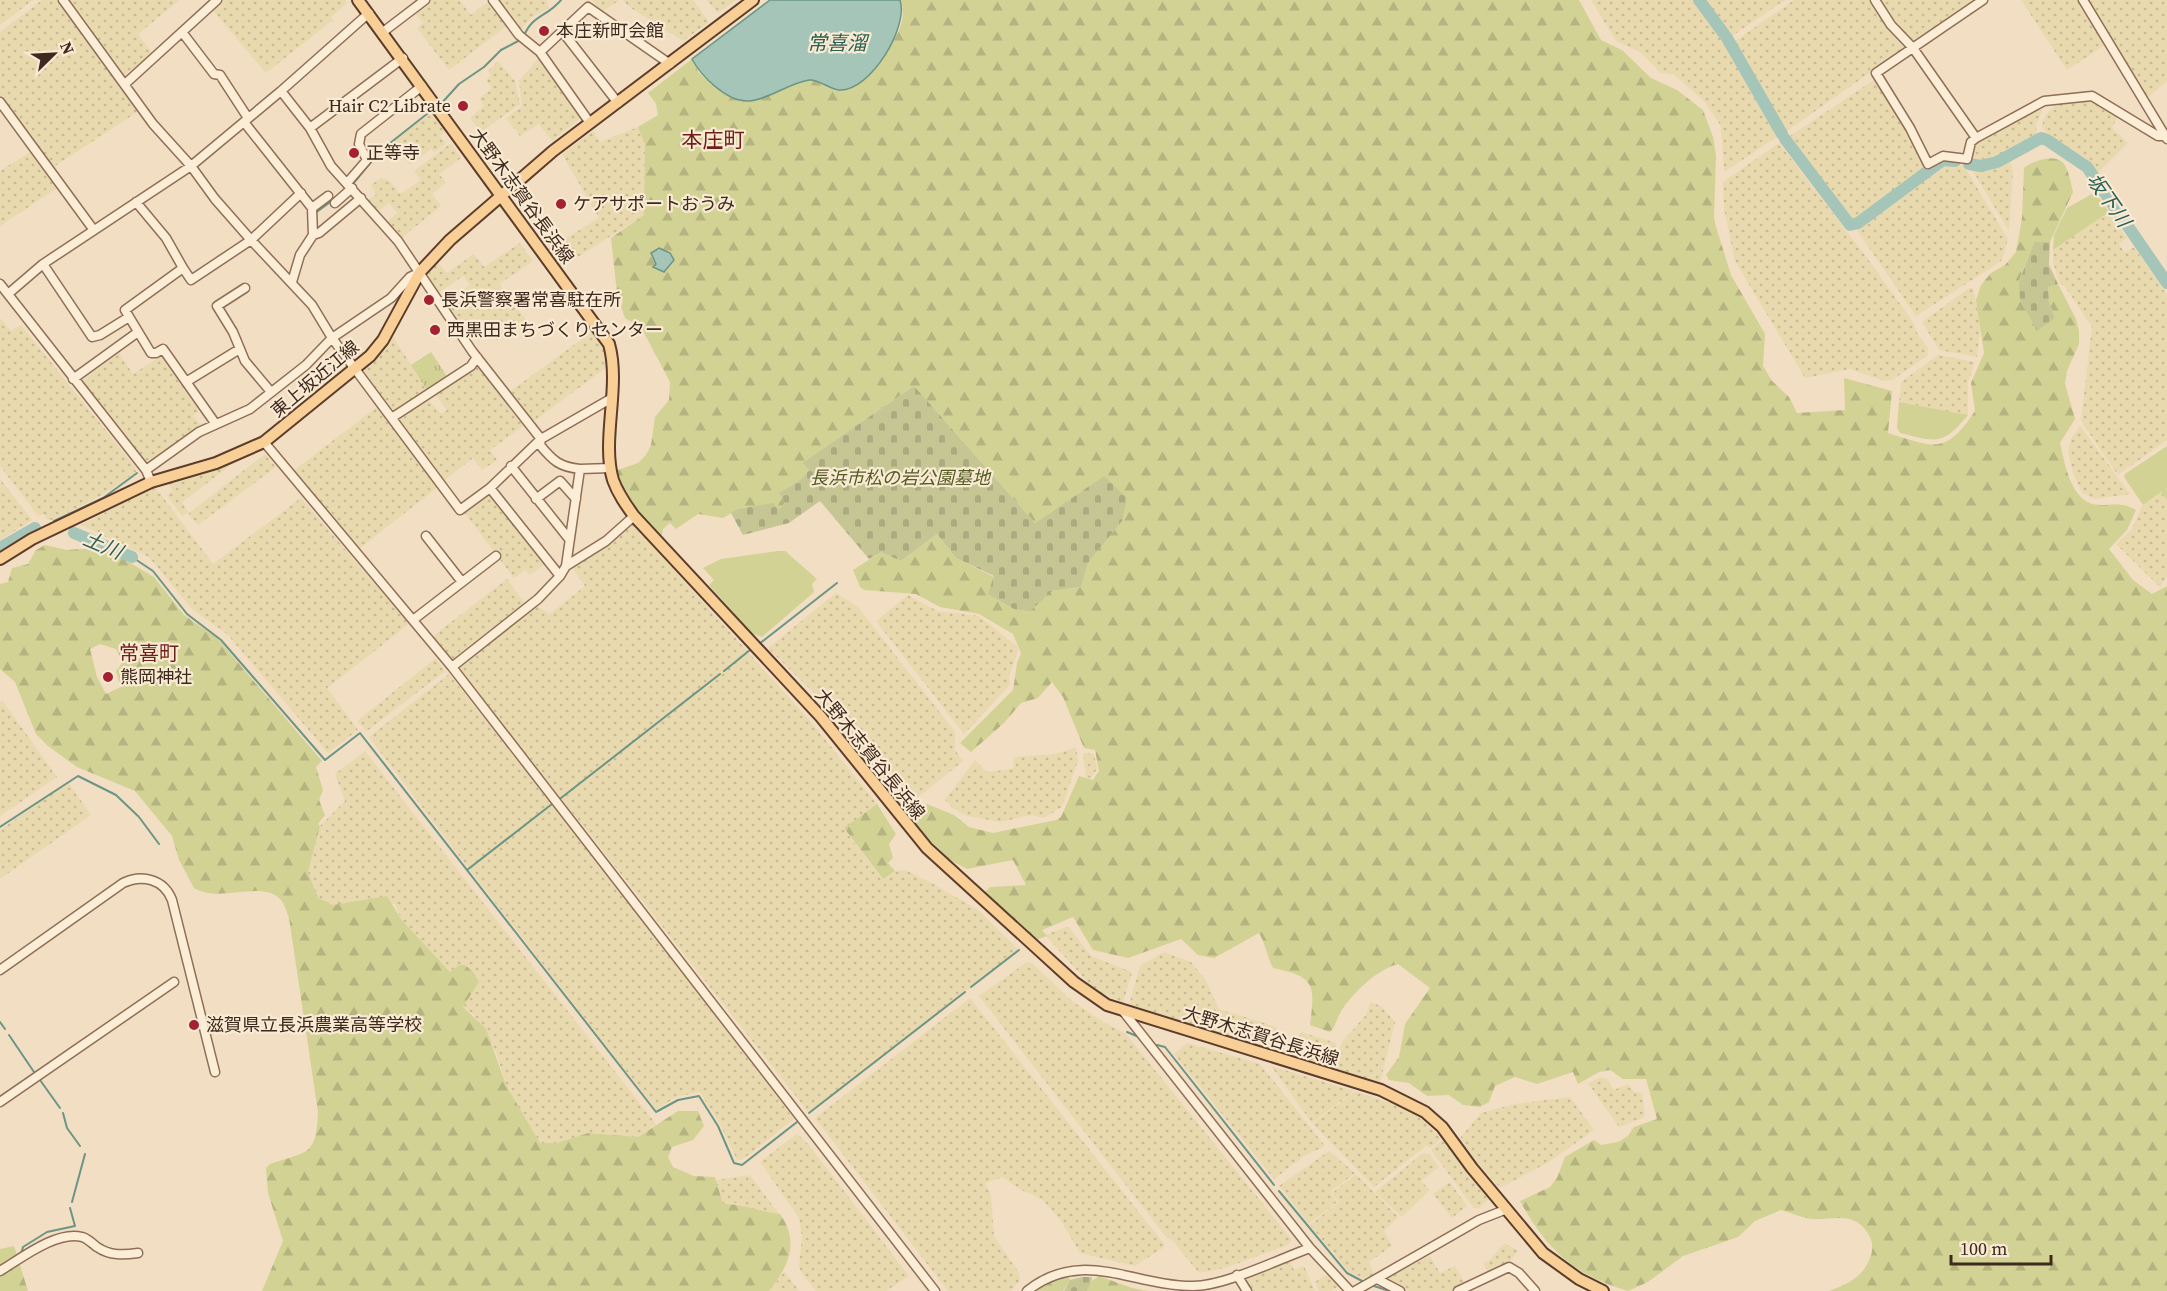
<svg xmlns="http://www.w3.org/2000/svg" width="2167" height="1291" font-family="'Source Serif 4','Noto Sans JP',serif">
<style>
.farmland{fill:url(#farmland-dots)}
.grass{fill:#d2d295}
.forest{fill:url(#forest-firs);fill-rule:evenodd}
.cemetery{fill:url(#cemetery-stones)}
.park{fill:url(#park-tufts)}
.water{fill:#a5c5b8;stroke:#6b9585;stroke-width:1.5}
.lines{fill:none;stroke-linecap:round;stroke-linejoin:round}
.stream{stroke:#6b9585;stroke-width:2}
.river{stroke:#a5c5b8;stroke-width:12}
.minor-casing{stroke:#8f6e57;stroke-width:11}
.major-casing{stroke:#5c3d2c;stroke-width:14}
.minor{stroke:#fcedd7;stroke-width:8}
.major{stroke:#f9cf98;stroke-width:10}
.poi-dot{fill:#a42132;stroke:#f9ead3;stroke-width:2}
.labels{text-anchor:middle;stroke-width:4.5;stroke-linejoin:round;paint-order:stroke}
.poi-label{font-size:18px;fill:#3d291d;stroke:#f9ead3;text-anchor:start}
.street-label{font-size:18px;fill:#3d291d;stroke:#f9ead3}
.park-label{font-size:18px;font-style:italic;fill:#545c22;stroke:#f9ead3}
.water-label{font-size:20px;font-style:italic;fill:#2b5f55;stroke:#f9ead3}
.neighbourhood-label{font-size:20px;fill:#6f1f18;stroke:#f9ead3}
.quarter-label{font-size:21px;fill:#6f1f18;stroke:#f9ead3}
</style>
<defs>
<pattern id="farmland-dots" width="8" height="8" patternUnits="userSpaceOnUse" patternTransform="scale(1.5)"><rect width="8" height="8" fill="#e9d9af"/><path d="M2 2h.1M6 6h.1" fill="none" stroke="#c9ba96" stroke-width="1.8" stroke-linecap="round"/></pattern>
<pattern id="forest-firs" width="22" height="20" patternUnits="userSpaceOnUse" patternTransform="scale(1.5)"><rect width="22" height="20" fill="#d2d295"/><path d="M5 1l3.5 6h-7zM16 11l3.5 6h-7z" fill="#b5b480"/></pattern>
<pattern id="cemetery-stones" width="16" height="16" patternUnits="userSpaceOnUse" patternTransform="scale(1.5)"><rect width="16" height="16" fill="#c6c695"/><path d="M2 7V4a2 2 0 0 1 4 0v3zM10 15v-3a2 2 0 0 1 4 0v3z" fill="#abaa80"/></pattern>
<pattern id="park-tufts" width="24" height="20" patternUnits="userSpaceOnUse" patternTransform="scale(1.5)"><rect width="24" height="20" fill="#d2d295"/><path d="M3 7l-1-3M5 7V3M7 7l1-3M15 17l-1-3M17 17v-4M19 17l1-3" fill="none" stroke="#b5b480"/></pattern>
</defs>
<rect width="100%" height="100%" fill="#f2dec3"/>
<path class="farmland" d="M0,0H33L0,25Z
M42,0H59L139,111L52,168L0,98V32Z
M67,0H180L138,34L153,54L124,76Z
M221,0H345L347,3L331,17L333,20L266,73L211,8Z
M428,0H459L471,15L489,1L508,25L449,70L417,28L423,23L414,11Z
M496,0H547L549,8L532,17L520,30Z
M592,0H618V1L602,12Z
M623,0H693L709,22L683,41L628,6Z
M707,0H736L718,13Z
M1591,0H1696L1725,42L1780,135L1724,172L1721,126L1704,101L1673,74L1661,73L1640,52L1616,41Z
M1704,0H1785L1732,36Z
M1794,0H1868L1905,48L1787,131L1735,41Z
M1880,0H1976L1916,41L1907,37Z
M2021,0H2079L2105,45L2067,70Z
M2089,0H2167V81L2147,98Z
M540,56L582,117L552,141L539,124L520,136L506,118L522,106L519,81Z
M498,61L515,81L520,104L481,132L470,118L484,106L479,99L492,88L486,80L491,75L488,71Z
M1877,78L1909,131L1925,168L1855,220L1849,217L1790,136Z
M2089,99L2118,116L2112,128L2128,143L2097,174L2086,158L2046,133L2042,126L2045,116L2055,105Z
M2039,107L2042,111L2036,124L2037,136L1992,160H1973L1971,153L1974,143Z
M429,115L434,116L445,132L440,136L446,144L434,152L431,149L410,165L390,143Z
M638,127L645,145L644,215L559,269L545,251L599,218L562,154L593,131L600,142Z
M451,143L461,158L439,174L446,183L432,194L441,206L399,240L386,223L397,213L389,203L377,212L367,201L376,195L371,185L381,178L390,181L400,194L421,180L414,171Z
M1779,143L1870,262L1913,322L1917,333L1928,348L1927,356L1892,380L1884,381L1850,369L1805,378L1735,261L1724,209L1723,182Z
M30,152L34,153L57,183V188L0,226V171Z
M2010,161L2013,171L2009,231L1971,168L1983,171Z
M1944,163L1964,166L2008,239L2002,260L1997,264L1916,316L1856,229Z
M2109,212L2127,238L2119,244L2125,253L2134,247L2167,295V440L2118,475L2081,421L2092,327L2066,288L2059,282L2053,262V250Z
M520,243L533,261L499,284L527,321L497,341L484,323L466,336L445,305L470,285L463,276L437,294L426,277L437,262L447,273L474,254L484,267Z
M1969,288H1973L1981,324L1977,357L1939,350L1922,322Z
M0,318L11,331L21,325L135,467L136,472L104,494L54,520L47,519L44,514L38,516L0,466Z
M593,331L604,352L606,368L531,423L508,393Z
M391,333L428,392L392,413L362,371Z
M119,353L133,374L161,356L199,411L193,416L201,425L150,462L143,461L77,384Z
M1938,355L1975,362L1968,382V415L1899,402L1901,382Z
M481,365L526,424L490,450L497,460L482,470L473,458L442,482L398,421L428,399L441,414L447,410L435,394L475,366Z
M381,404L438,487L359,549L293,471Z
M2080,426L2130,494L2095,499L2082,493L2072,470L2068,451L2071,439Z
M265,454L276,467L198,525L188,514Z
M235,462L182,502L188,512L182,516L167,495L173,491L168,484Z
M0,479L32,520L0,540Z
M153,487L156,488L213,564L301,498L409,624L327,688L358,730L328,753L227,634L192,609L149,557L81,525Z
M2161,492L2167,500V577L2160,587L2116,544L2132,529L2142,506Z
M491,493L546,563L530,575L525,570L514,578L463,511Z
M631,522L812,723L877,804L844,829L882,879L895,871L905,870L930,882L978,910L1019,950L809,1113L458,667L535,605L550,614L585,586L571,566Z
M507,579L526,605L453,662L433,636Z
M836,593L858,607L955,732V750L963,761L906,807L819,698L768,648Z
M908,595L937,611L979,616L1019,648L1009,677L1011,684L964,734L876,621Z
M436,658L445,671L367,731L357,721Z
M449,674L611,880L794,1119L742,1160H737L722,1128L700,1092L676,1097L656,1110L469,869L369,737Z
M2,700L57,777L0,816V702Z
M1076,747L1078,761L1062,807L1044,818L1031,815L1001,822L967,816L953,808L945,800L975,760L987,772L1013,769L1014,757L1055,754Z
M365,751L463,877L656,1124L638,1137L588,1133L557,1143H540L506,1085L496,1052L474,1015L463,1007L479,982L459,965L450,972L401,919L395,904L333,905L318,898L308,872L320,826L345,801L335,774Z
M1083,753L1094,754L1097,769L1091,778L1086,777Z
M68,782L91,815L0,879V830Z
M1068,926L1091,956L1132,972L1123,1003L1095,990L1045,935Z
M1164,952L1191,962L1205,979L1219,1009L1277,1027L1270,1054L1162,1019L1129,1005L1140,966Z
M1027,962L1032,963L1072,1001L1105,1023L1125,1033L1292,1240L1288,1245L1225,1268L1199,1273L1172,1240L1166,1237L979,996Z
M970,998L1164,1244V1247L1135,1266L1080,1253L1061,1221L1042,1199L1019,1189L1003,1177L985,1183L991,1195L994,1236L1019,1273L1020,1281L1010,1291H948L815,1118Z
M1370,1002L1381,1006L1395,1022L1380,1083L1333,1068L1342,1042L1366,1015Z
M1301,1032L1336,1043L1331,1067L1292,1056Z
M1187,1043L1260,1064L1325,1146L1304,1156L1274,1179L1174,1054Z
M1271,1066L1354,1091L1312,1123Z
M1600,1077L1607,1079L1614,1090L1628,1084L1634,1092L1642,1093L1645,1115L1643,1118L1619,1127L1588,1083Z
M1355,1091L1405,1108L1423,1120L1441,1139L1430,1148L1427,1145L1374,1187L1313,1124Z
M1570,1097L1594,1130L1549,1162L1500,1188L1470,1154L1460,1138L1481,1113L1515,1104Z
M797,1134L808,1144L909,1276L886,1291H816L803,1275L799,1267L802,1237L799,1218L760,1162Z
M1442,1140L1489,1199L1478,1209L1473,1207L1431,1150Z
M1329,1151L1355,1173L1330,1192L1337,1202L1309,1224L1279,1186Z
M1423,1153L1429,1154L1439,1167L1421,1181L1430,1190L1402,1217L1375,1192Z
M1356,1174L1398,1217L1384,1231L1392,1246L1369,1262L1376,1279H1364L1349,1272L1310,1225L1339,1202L1332,1193Z
M750,1175L779,1214L762,1212L735,1203L723,1204L716,1180Z
M1450,1182L1467,1206L1452,1218L1433,1194Z
M1504,1243L1518,1251L1507,1265L1489,1274L1483,1263L1490,1260Z
M1430,1256L1440,1273L1455,1266L1466,1285L1454,1291H1409L1385,1281L1387,1278Z
M1290,1262L1294,1270L1304,1266L1315,1291H1250L1245,1284V1277Z
M785,1272L799,1291H769L784,1272Z
M1329,1273L1339,1286L1331,1291H1319L1315,1282Z"/>
<path class="grass" d="M2092,194L2100,199L2109,212L2053,250L2054,235L2067,208Z
M1899,402L1968,415C1943,446 1936,442 1900,433L1897,428Z
M2167,446V500L2161,492L2143,505L2124,477L2125,474Z
M778,551H785L817,579L812,584L814,592L762,637L751,633L709,585L714,580L703,568L721,559Z"/>
<path class="forest" d="M901,0H1579L1601,40L1622,50L1651,78L1677,90L1703,110L1713,137L1716,156L1714,218L1717,230L1731,275L1765,334L1763,366L1772,381L1789,397L1797,413L1845,410L1844,378L1892,391L1888,433C1934,447 1945,456 1975,411L1971,383L1984,353L1976,300L1981,285L1991,273L2005,265L2016,252L2022,218L2024,168C2032,161 2056,153 2064,164C2069,171 2071,184 2073,192L2050,242H2034L2019,281L2055,318L2049,302L2048,287L2058,284L2076,319L2079,331V344L2067,371L2065,384L2075,419L2060,443C2065,464 2071,505 2100,505C2115,505 2122,502 2136,510L2127,530L2109,549L2133,580L2152,594L2167,586V1291H1829C1849,1283 1862,1278 1870,1258C1874,1248 1873,1241 1867,1232C1853,1211 1834,1220 1812,1219C1802,1218 1792,1213 1781,1210L1755,1221L1738,1237L1683,1256L1648,1282L1628,1291C1574,1275 1547,1250 1520,1201L1550,1187L1557,1178L1565,1157L1594,1140L1601,1145L1618,1142L1628,1136L1634,1127L1657,1119L1646,1079H1623L1610,1070L1599,1072L1578,1084L1573,1072L1537,1084L1515,1077L1495,1086L1489,1102L1480,1107L1463,1105L1449,1095L1427,1096L1409,1083L1389,1080L1386,1075L1399,1057L1405,1024L1430,988L1398,964C1376,970 1354,992 1341,1011C1337,1018 1336,1026 1330,1032L1310,1025C1315,985 1316,977 1273,968C1267,956 1266,945 1259,933L1214,958L1198,955L1181,939L1128,958L1093,950L1073,917L1042,930L1047,936L1036,940L984,893L990,887L1026,885L1013,860L967,869L950,860L906,816L927,804L954,815L969,827L993,833L1056,820L1061,817L1079,776L1093,780L1099,771L1095,750L1084,748L1063,697L1052,682L1038,698L1021,703L1004,723L971,752L960,743L1013,690L1017,663L1021,653L1013,634L979,614L940,607L916,594L864,590L860,587L853,570L881,552L901,561L937,534L956,558L994,577L1052,591L1081,587L1088,563L1122,521L1104,476L1035,523L914,386L802,463L809,470L800,480L779,493L785,503L779,509H738L723,518L698,514L676,529L670,523L663,529L661,540L628,499L615,471L638,463L646,455L651,445L655,417L669,400L670,382L641,327L625,318L621,307L623,301L617,293L611,238L644,215L645,145L638,127L658,115L656,104L648,93L692,59L699,73L722,92L796,84L811,79L839,90C864,69 913,40 901,0Z
M45,545L67,550L96,548L125,560L154,577L184,615L217,638L322,761L316,767L323,790L319,800L325,815L318,824L320,826L308,872L318,898L333,905L387,896L401,919L450,972L459,965H465L473,972L479,982L463,1007L486,1029L506,1085L540,1143H557L588,1133L638,1137L678,1111H698L704,1126L693,1140L672,1147L668,1157L673,1167L694,1176L715,1177L723,1204C742,1203 760,1212 780,1214C800,1242 789,1266 769,1291H262L283,1241L268,1193L266,1168L270,1164C309,1151 316,1156 318,1112L289,918C287,913 285,905 281,900C262,879 220,904 194,888L179,860L172,836L135,791L77,767L48,746L36,734L15,682L0,669V584L8,582L12,568L28,564L36,550ZM100,644L116,649L123,662L116,671L121,687L106,694L97,677L90,649Z
M877,804L896,834L889,844L893,858L888,863L895,871L883,879L844,828Z
M14,1246L28,1291H0V1249Z
M1069,1275L1070,1280L1063,1291H1035L1057,1277Z
M1099,1276L1132,1288L1148,1291H1087L1089,1283Z"/>
<path class="cemetery" d="M2034,242H2050L2049,265L2058,284L2048,287L2049,302L2055,318L2037,331L2020,299L2019,282Z
M914,386L1035,523L1104,476L1127,498L1122,521L1088,563L1081,587L1052,591L1030,611L1014,609L988,594L994,576L956,558L937,534L901,561L881,552L869,559L820,501L789,523L743,535L731,513L738,509L773,503L779,509L785,503L779,493L800,480L809,470L802,463Z
M1082,1277H1091L1092,1279L1087,1291H1064L1070,1280Z"/>
<path class="park" d="M431,352L448,378L428,392L411,365Z"/>
<path class="water" d="M770,0H900C909,27 870,92 839,90C829,89 819,79 809,80C789,83 768,100 748,101C727,102 701,76 692,59Z
M659,248L670,253L674,260L664,272L653,267L656,264L651,253Z"/>
<g class="lines">
<path class="stream" d="M524,36C532,15 547,17 561,0
M440,105L459,84L484,67L501,50L520,40
M352,185L380,151L432,110
M314,214L333,200
M54,521L103,498L137,473
M132,557L153,571L187,614L221,640L325,760L360,733L656,1112L678,1100L699,1096L718,1126L734,1163L742,1165L797,1122
M759,644L837,583
M724,671L750,650
M561,798L720,674
M0,827L78,776L116,795L139,817L159,844
M467,870L552,804
M971,987L1019,950
M0,1022L5,1029
M1127,1032L1139,1037
M9,1035L34,1072
M1157,1045L1165,1047L1274,1185
M40,1080L60,1108
M63,1113L67,1128L80,1146
M809,1113L965,992
M1279,1191L1347,1273L1364,1282
M72,1202L85,1154
M21,1255L23,1247L47,1232L75,1226L70,1208
M1374,1286L1389,1291"/>
<path class="river" d="M1699,0L1727,38L1782,134
M1785,139L1850,225L1858,223L1943,160L1955,161
M1969,164L1981,166L1997,162L2041,138L2047,140L2087,167L2167,283
M74,533L132,557
M0,548L35,528"/>
<g class="minor-casing">
<path id="minor" d="M63,0L153,124L191,166L215,199L251,240L312,305L332,338L306,365L250,409L199,432L146,470
M493,0L519,35L540,52L590,123
M1875,0L1891,25L1913,48L1976,138L2044,101L2092,96L2158,136H2165
M2083,0L2167,139
M562,31L618,103
M182,32L214,74L220,75L248,118
M383,32L425,0
M540,52L588,7L670,64
M125,84L217,0
M281,91L310,128L331,166L398,241L472,351L541,439L540,445C553,461 560,467 580,469
M0,102L93,229
M244,122L312,208L313,235L300,255L292,282
M310,128L403,58
M1976,138L1971,142L1967,159L1943,156L1928,164L1910,128L1876,73L1983,0
M347,183L367,160L359,144L361,134L422,86
M136,202L166,238L183,268L125,310L151,353H156L163,349L215,423
M335,203L352,188
M312,208L328,196
M313,235L319,233L361,198
M43,264L92,337L100,335L129,317
M183,268L191,280L251,240L301,193
M420,272L410,277L391,298L332,338L460,510L490,488L541,439L612,398
M0,284L146,470L151,482
M245,288L217,306L233,332L245,361L271,392
M8,294L43,264L191,166L281,91L369,13
M73,379L138,332
M186,382L238,350
M393,417L471,366L477,357
M264,442L452,667L935,1291
M511,466L569,539
M490,488L560,576
M536,499L560,481L576,499
M426,536L462,582
M566,566L606,541L634,516
M413,620L496,556
M452,667L538,599L560,576L566,566L580,469L611,468
M0,970L123,883C142,874 164,879 172,900L215,1072
M1123,1011L1310,1248L1350,1291
M0,1102L174,982
M0,1271C20,1259 57,1230 82,1237C87,1238 93,1244 97,1247C110,1256 124,1255 138,1253
M1237,1275L1247,1291
M1379,1280L1400,1291
M1027,1291C1082,1247 1132,1286 1193,1286C1225,1286 1279,1259 1310,1248
M1355,1291L1479,1220L1507,1209
M1458,1291L1509,1267L1519,1273L1535,1291"/>
</g>
<g class="major-casing">
<path id="major" d="M358,0L609,344C621,386 601,440 613,480C618,494 626,505 634,516L821,717L927,848L1074,982L1107,1005L1381,1090L1425,1112L1442,1127L1472,1168L1543,1253L1579,1279L1603,1291
M0,559L32,539L151,482L216,463L264,442L370,356L383,340L420,272L450,240L553,151L753,0"/>
</g>
<use href="#minor" class="minor"/>
<use href="#major" class="major"/>
</g>
<g class="poi-dot">
<circle cx="544" cy="31" r="6"/>
<circle cx="463" cy="106" r="6"/>
<circle cx="354" cy="153" r="6"/>
<circle cx="561" cy="204" r="6"/>
<circle cx="429" cy="300" r="6"/>
<circle cx="435" cy="330" r="6"/>
<circle cx="108" cy="677" r="6"/>
<circle cx="194" cy="1025" r="6"/>
</g>
<g class="labels">
<g class="poi-label">
<text x="556" y="37">本庄新町会館</text>
<text x="451" y="112" text-anchor="end">Hair C2 Librate</text>
<text x="366" y="159">正等寺</text>
<text x="573" y="210">ケアサポートおうみ</text>
<text x="441" y="306">長浜警察署常喜駐在所</text>
<text x="447" y="336">西黒田まちづくりセンター</text>
<text x="120" y="683">熊岡神社</text>
<text x="206" y="1031">滋賀県立長浜農業高等学校</text>
</g>
<g class="street-label">
<text transform="translate(522 196) rotate(54)" y="6">大野木志賀谷長浜線</text>
<text transform="translate(315 379) rotate(-40)" y="6">東上坂近江線</text>
<text transform="translate(870 754) rotate(51)" y="6">大野木志賀谷長浜線</text>
<text transform="translate(1261 1036) rotate(17)" y="6">大野木志賀谷長浜線</text>
</g>
<g class="park-label">
<text x="900" y="484">長浜市松の岩公園墓地</text>
</g>
<g class="water-label">
<text x="837" y="50">常喜溜</text>
<text transform="translate(2109 200) rotate(55)" y="7">坂下川</text>
<text transform="translate(103 545) rotate(23)" y="7">土川</text>
</g>
<g class="neighbourhood-label">
<text x="149" y="660">常喜町</text>
</g>
<g class="quarter-label">
<text x="713" y="147">本庄町</text>
</g>
</g>
<g transform="translate(54 54) rotate(66)" stroke="#f9ead3" stroke-width="4.5" paint-order="stroke">
<path d="M0-4.5L10 22L0 15L-10 22Z" fill="#3d291d"/>
<text y="-9" font-size="16" font-weight="bold" text-anchor="middle" fill="#3d291d">N</text>
</g>
<path d="M1951 1255v9h100v-9" fill="none" stroke="#3d291d" stroke-width="3"/>
<text x="1960" y="1255" font-size="18" fill="#3d291d" stroke="#f9ead3" stroke-width="4.5" paint-order="stroke">100 m</text>
</svg>
